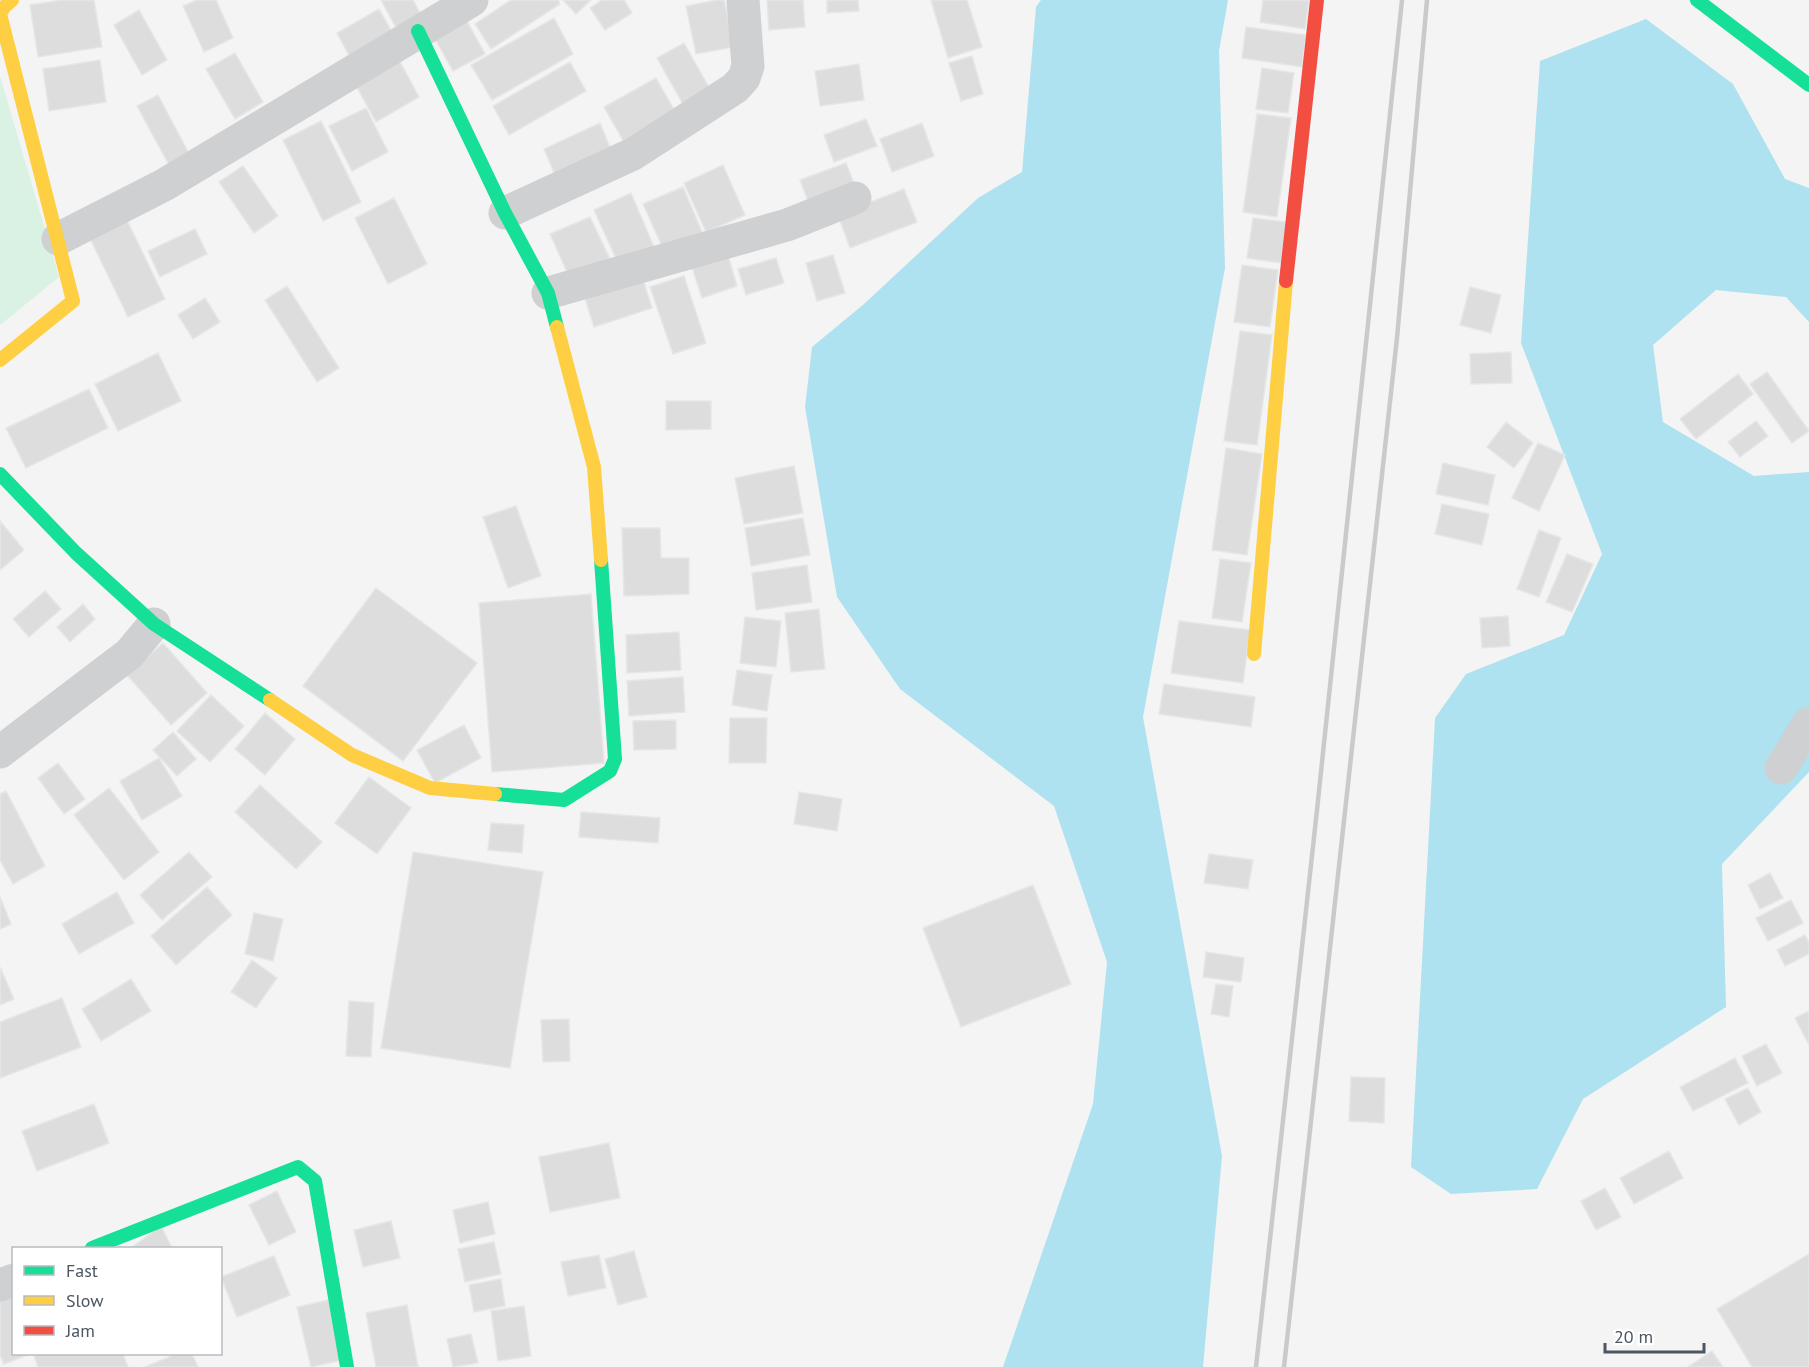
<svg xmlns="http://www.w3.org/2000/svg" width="1809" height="1367" font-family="'PT Sans',sans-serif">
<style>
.green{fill:#d9f2e3}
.water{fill:#aee2f0}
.building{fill:#ddddde;stroke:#e5e6e7;stroke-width:1.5}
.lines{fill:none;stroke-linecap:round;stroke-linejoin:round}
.street{stroke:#ced0d2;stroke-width:33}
.fast{stroke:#16e098;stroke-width:14}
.slow{stroke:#ffcf43;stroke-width:14}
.jam{stroke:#f24e42;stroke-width:14}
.rail{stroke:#c9cacc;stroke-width:4.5}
</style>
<rect width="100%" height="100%" fill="#f4f4f4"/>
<path class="green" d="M0,76L59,277L0,325Z"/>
<path class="water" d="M1041,0H1228L1219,51L1225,268L1143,717L1222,1156L1203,1367H1003L1093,1104L1107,962L1054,806L900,689L837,597L805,407L812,347L864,304L978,198L1022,172L1036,7Z
M1646,19L1733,84L1785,179L1809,188V322L1786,297L1716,290L1653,345L1663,422L1754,476L1809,472V772L1722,864L1726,1007L1583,1099L1537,1189L1451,1194L1411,1167L1435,718L1466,674L1564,635L1602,554L1521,343L1540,61Z"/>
<path class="building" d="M62,0H94L102,47L38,57L30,5Z
M197,0H216L233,38L204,52L183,6Z
M381,0H413L423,19L399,33Z
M511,0H558L560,4L491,49L475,24Z
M563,0H591L576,14Z
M602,0H624L632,13L605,30L590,8Z
M717,0H724L734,47L696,54L686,6Z
M767,0H803L805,27L769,30Z
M827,0H858L859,11L827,13Z
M931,0H967L982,47L948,58Z
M1263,0H1309L1305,29L1260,22Z
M379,9L396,39L353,63L337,33Z
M139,10L167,60L142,75L114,25Z
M462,12L485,54L453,71L430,30Z
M554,18L573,54L492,100L471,65Z
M1246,27L1306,35L1302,67L1242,58Z
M684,43L711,91L684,106L657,58Z
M235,53L263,102L235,119L206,69Z
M972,56L983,94L961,101L949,63Z
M398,58L419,97L376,122L354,82Z
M100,60L106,102L49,111L43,69Z
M570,62L586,91L509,135L493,106Z
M859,64L864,100L820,106L815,71Z
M1262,68L1294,73L1288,113L1256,109Z
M656,78L676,113L624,142L604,107Z
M158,95L194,163L174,174L137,106Z
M366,108L388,152L352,171L329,126Z
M1257,114L1291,118L1277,217L1243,212Z
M866,119L877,146L834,162L824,135Z
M321,121L361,202L323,221L283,140Z
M600,123L614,157L558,182L544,149Z
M922,123L934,156L892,172L880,139Z
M846,163L856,189L810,207L800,180Z
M723,165L745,215L706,232L684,183Z
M243,166L278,216L254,233L219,182Z
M683,187L703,234L664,251L643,204Z
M904,189L917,222L850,248L838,215Z
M631,193L654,247L618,263L594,210Z
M394,198L427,264L388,284L355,218Z
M123,212L165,299L128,317L86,230Z
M590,217L613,265L572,283L550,234Z
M1253,218L1286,222L1281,263L1247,258Z
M195,229L207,254L160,277L148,251Z
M727,252L737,286L702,298L691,264Z
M833,255L845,293L817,301L806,263Z
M776,258L784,283L746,295L738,269Z
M1242,265L1278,270L1270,327L1234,322Z
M642,276L652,308L594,327L584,295Z
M684,276L706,343L673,354L650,287Z
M287,286L339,368L317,382L265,300Z
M1470,287L1501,295L1491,333L1460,325Z
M205,298L220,322L193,339L178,315Z
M1240,331L1272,335L1257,445L1224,441Z
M1511,352L1512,383L1471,384L1470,354Z
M158,353L181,401L118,431L95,384Z
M1767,372L1809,431L1792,443L1750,384Z
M1738,374L1753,394L1696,439L1680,419Z
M89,389L108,428L26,468L6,428Z
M666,401H711V429L666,430Z
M1756,421L1768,436L1740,457L1728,442Z
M1506,422L1533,443L1514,468L1487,447Z
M1538,443L1565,455L1539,511L1512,498Z
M1226,448L1262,454L1247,555L1212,550Z
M1443,463L1495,475L1488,505L1436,494Z
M794,466L803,513L744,524L735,478Z
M1442,504L1489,514L1482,545L1435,534Z
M516,506L541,576L508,588L483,517Z
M803,518L810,555L751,566L745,528Z
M0,521L24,550L0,570Z
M622,528H660L661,558H689V594L624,596Z
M1539,530L1561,538L1539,597L1517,589Z
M1567,554L1593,564L1572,612L1546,602Z
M1220,559L1251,563L1242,622L1212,618Z
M807,565L812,602L756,610L752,573Z
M376,588L477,663L403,761L303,686Z
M45,591L61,609L29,637L13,619Z
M591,594L604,763L492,772L479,603Z
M83,604L95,619L70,642L57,627Z
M819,609L825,669L791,672L785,613Z
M1508,616L1510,646L1482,648L1480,618Z
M745,617L781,621L776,667L740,663Z
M1179,621L1250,630L1243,683L1171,673Z
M679,632L681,670L627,673L626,635Z
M163,643L207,693L171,725L127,675Z
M737,670L772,675L767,711L732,705Z
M683,677L685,712L629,716L627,681Z
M1164,684L1255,697L1251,727L1159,714Z
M211,695L244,726L210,762L177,731Z
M265,713L295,739L265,775L235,749Z
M730,718H767L766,763H729Z
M676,720V749L634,750L633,721Z
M464,725L481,758L435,783L417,750Z
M173,732L196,759L177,776L153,750Z
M159,758L182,796L142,820L120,781Z
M58,763L85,799L64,814L38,778Z
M369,777L411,808L377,854L335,823Z
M260,785L322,842L296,869L235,812Z
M109,788L159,852L124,880L74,815Z
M6,791L45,866L13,884L0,860V794Z
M799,792L842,799L837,831L794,824Z
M581,812L660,818L658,843L579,837Z
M491,823L524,825L522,853L488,850Z
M189,852L212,877L162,920L140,895Z
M413,852L543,872L510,1068L381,1048Z
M1209,854L1253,860L1248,889L1204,883Z
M1770,873L1783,898L1760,909L1748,885Z
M1033,885L1071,984L961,1027L923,928Z
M207,887L232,915L176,965L151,936Z
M117,892L134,923L79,954L62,924Z
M0,897L11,924L0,929Z
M1791,900L1803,923L1768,941L1756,918Z
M254,913L283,919L273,961L245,954Z
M1805,935L1809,943V954L1785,966L1777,950Z
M1206,952L1244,958L1241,982L1203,977Z
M252,960L277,978L256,1008L231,992Z
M0,967L14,999L0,1005Z
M131,979L151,1011L101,1041L82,1009Z
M1216,984L1233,986L1229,1017L1211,1014Z
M62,998L81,1047L0,1078V1022Z
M349,1001L374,1003L371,1057L346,1056Z
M1809,1011V1045L1795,1018Z
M569,1019L570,1061L543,1062L541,1020Z
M1766,1044L1782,1073L1757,1086L1742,1056Z
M1735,1058L1748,1083L1693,1111L1680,1087Z
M1351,1077L1385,1078L1384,1123L1349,1121Z
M1748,1088L1761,1112L1739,1125L1725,1099Z
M94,1104L109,1143L37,1171L22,1131Z
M609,1143L620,1198L550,1212L539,1157Z
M1669,1151L1683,1178L1634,1204L1620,1178Z
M1605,1188L1621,1217L1596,1230L1581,1201Z
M277,1191L296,1232L269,1245L249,1205Z
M488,1202L495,1234L460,1243L453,1210Z
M391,1221L400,1258L363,1267L354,1230Z
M161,1226L172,1248H131Z
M494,1242L501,1274L465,1282L458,1249Z
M634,1251L647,1297L618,1305L605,1259Z
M1809,1254V1367H1752L1717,1309Z
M599,1255L606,1288L568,1296L561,1262Z
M274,1256L290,1295L237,1317L221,1277Z
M501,1279L505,1306L474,1312L469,1285Z
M14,1291V1354H30L4,1364L0,1355V1297Z
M329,1300L343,1360L311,1367L297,1307Z
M407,1305L418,1367H376L366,1313Z
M524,1306L531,1356L498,1361L491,1311Z
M471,1334L478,1363L453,1367L447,1339Z
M1712,1351L1723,1367H1688Z
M39,1354H123L128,1367H38L34,1356Z
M176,1354H192L198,1367H145Z"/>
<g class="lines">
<path class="street" d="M505,213L633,154L735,88L744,78L748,66L743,0
M58,239L164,185L472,0
M548,293L787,225L855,198
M0,752L129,654L154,624
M1781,768L1809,723
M0,1285L14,1280"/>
<path class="fast" d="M1697,0L1809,85
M418,31L505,213L548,293L557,327
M0,474L76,553L154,624L270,700
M495,794L564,800L610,771L615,759L601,560
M92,1248L298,1167L315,1181L347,1367"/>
<path class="slow" d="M557,327L594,467L601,560
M0,360L73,301L0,14L4,7L12,0
M1254,654L1286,281
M270,700L352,755L430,788L495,794"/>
<path class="jam" d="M1286,281L1317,0"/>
<path class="rail" d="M1256,1367L1317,810L1402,0
M1284,1367L1397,338L1427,0"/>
</g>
<rect x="12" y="1247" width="210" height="108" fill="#ffffff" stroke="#b7bbc0" stroke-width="1.5"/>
<rect x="24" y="1266" width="30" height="9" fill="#16e098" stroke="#b7bbc0" stroke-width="1.5"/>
<text x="66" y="1277" font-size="18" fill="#4a5661">Fast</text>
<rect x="24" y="1296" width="30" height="9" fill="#ffcf43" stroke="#b7bbc0" stroke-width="1.5"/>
<text x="66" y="1307" font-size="18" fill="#4a5661">Slow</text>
<rect x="24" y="1326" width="30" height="9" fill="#f24e42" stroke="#b7bbc0" stroke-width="1.5"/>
<text x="66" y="1337" font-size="18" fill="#4a5661">Jam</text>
<path d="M1605 1343v9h99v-9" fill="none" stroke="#4a5661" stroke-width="3"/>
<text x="1614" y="1343" font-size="18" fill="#4a5661" stroke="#ffffff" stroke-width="4.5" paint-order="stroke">20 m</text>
</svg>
